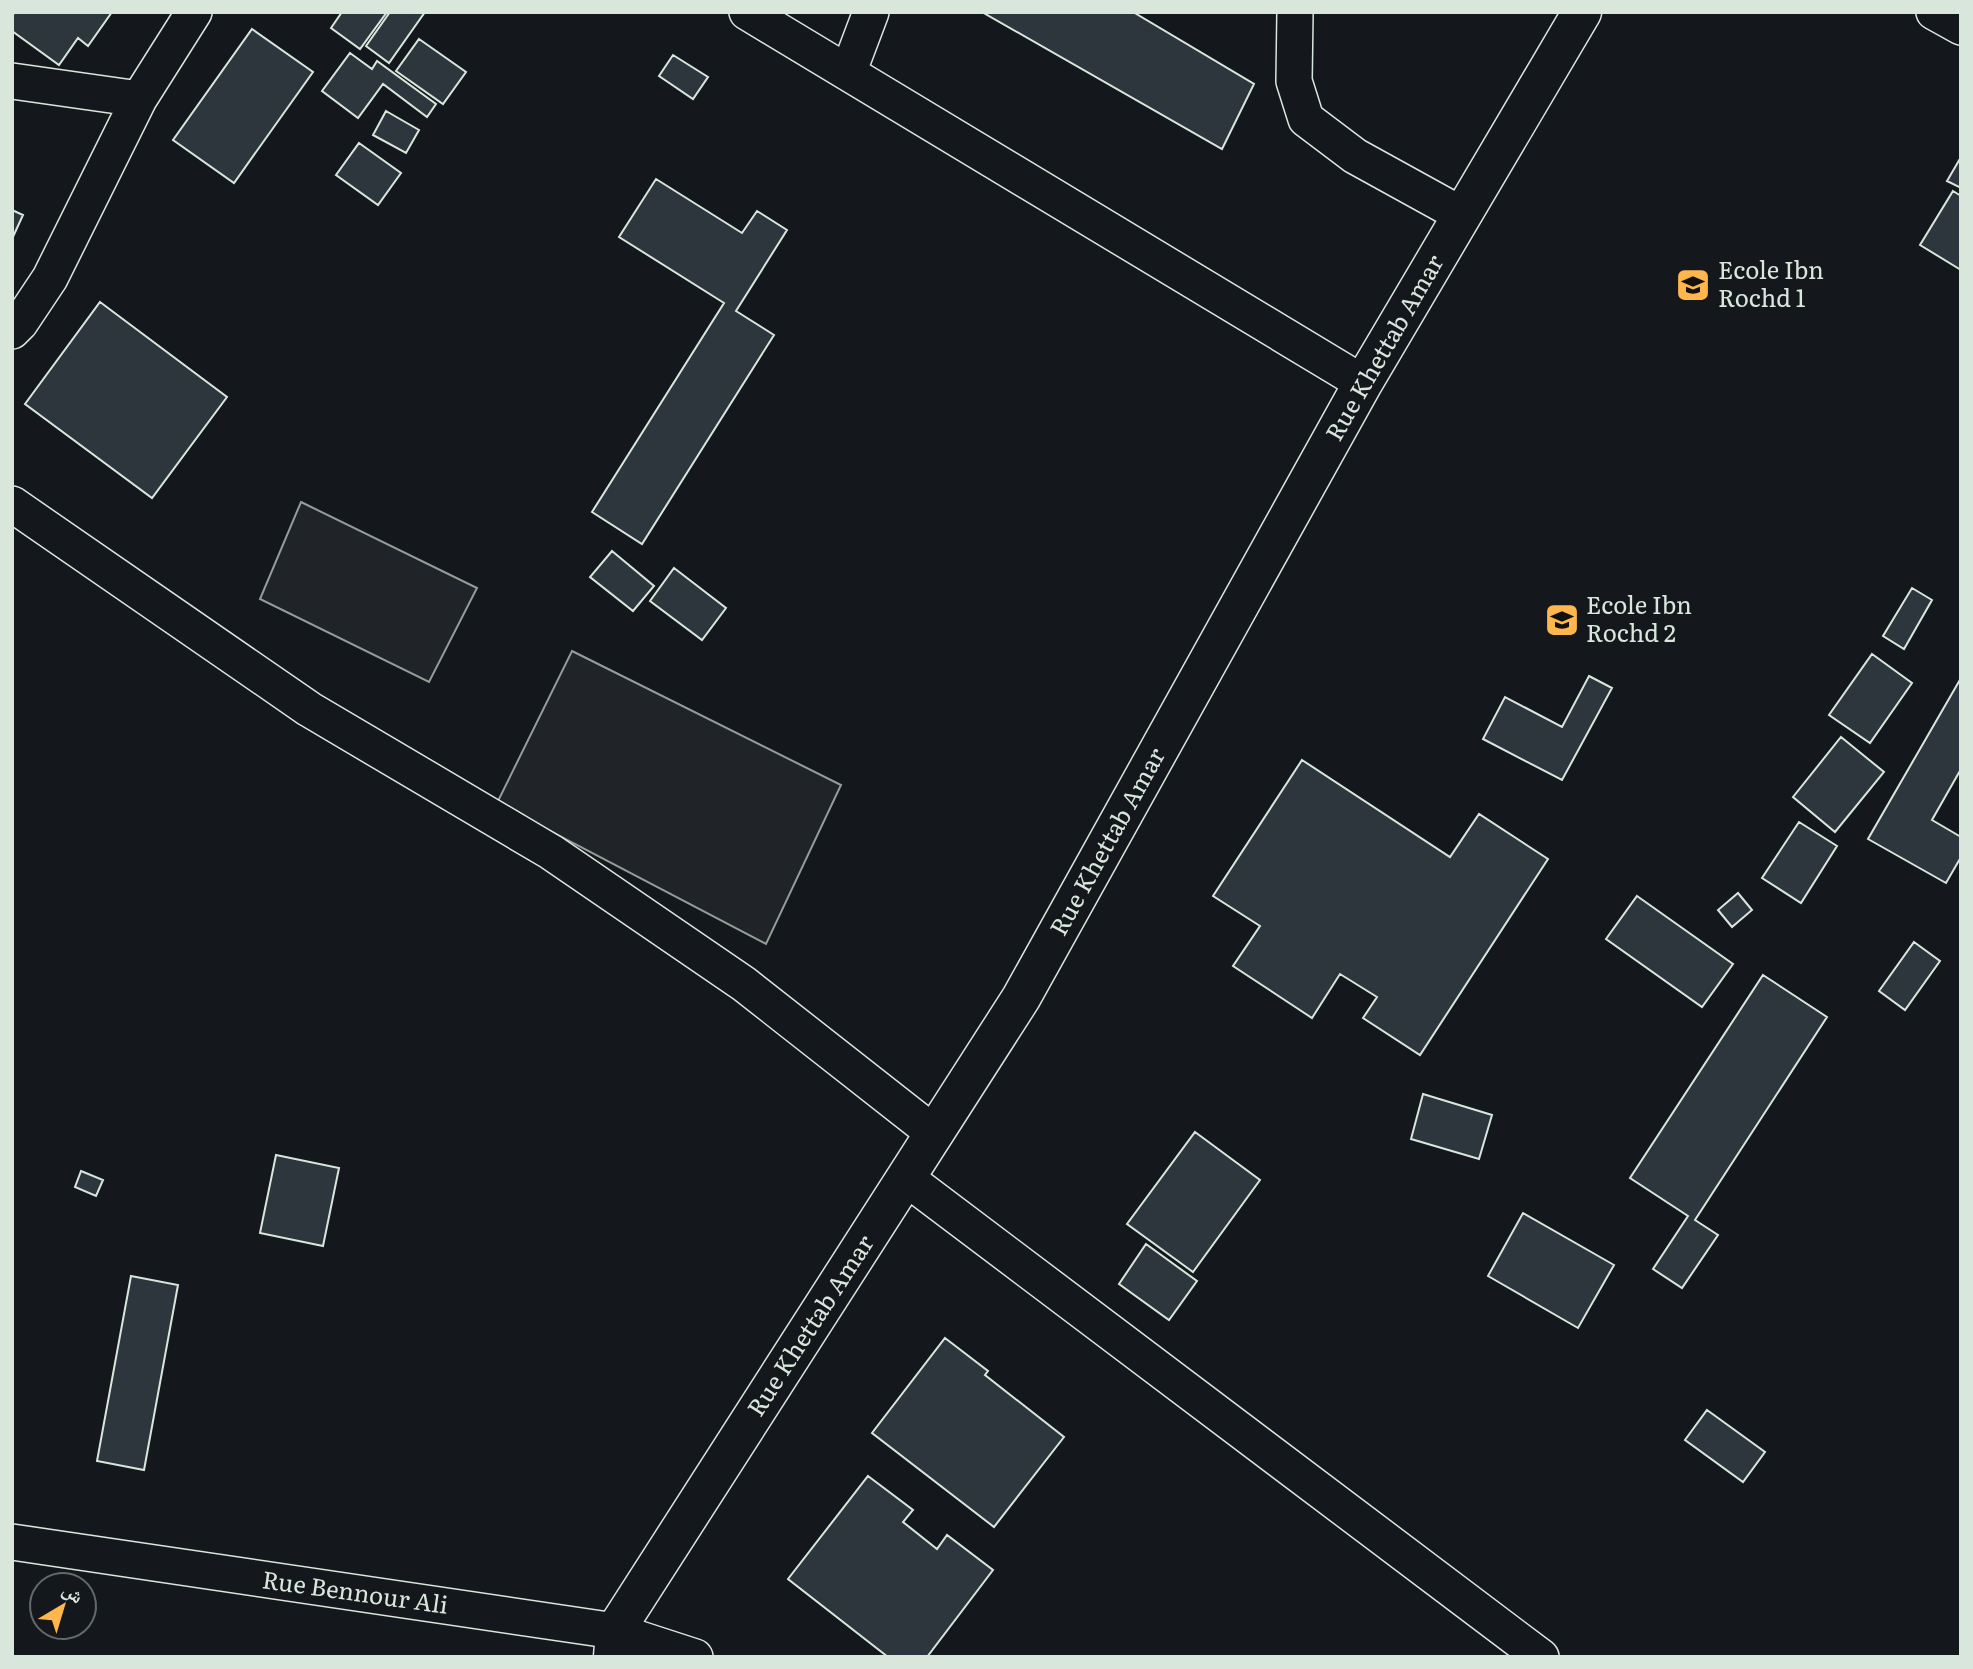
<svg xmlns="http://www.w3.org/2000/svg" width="1973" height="1669" font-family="Literata,'Noto Naskh Arabic',serif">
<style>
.green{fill:#202428;stroke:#939e99;stroke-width:2}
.building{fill:#2c363c;stroke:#d8e6dc;stroke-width:2}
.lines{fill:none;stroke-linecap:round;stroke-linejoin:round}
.minor-casing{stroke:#d8e6dc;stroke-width:38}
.secondary-casing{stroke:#d8e6dc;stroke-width:41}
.minor{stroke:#14181c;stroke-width:35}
.secondary{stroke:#14181c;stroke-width:38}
.labels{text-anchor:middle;stroke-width:5;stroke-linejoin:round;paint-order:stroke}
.poi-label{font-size:24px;fill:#d8e6dc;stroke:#14181c;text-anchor:start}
.street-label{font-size:24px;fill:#d8e6dc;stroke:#14181c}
</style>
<rect width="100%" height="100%" fill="#14181c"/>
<path class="green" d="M301,502L477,588L429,682L260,599Z
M572,651L841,785L766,944L497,803Z"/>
<path class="building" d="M15,12H112L88,46L78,38L59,65L12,31V16Z
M342,12H387L360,49L331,28Z
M390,12H425L389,63L366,46Z
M982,12H1133L1254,84L1222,149Z
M252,29L313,72L234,183L173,140Z
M419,39L466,72L443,104L396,71Z
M350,53L372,69L377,61L436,104L427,117L383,84L358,118L322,91Z
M673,55L708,77L693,99L659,76Z
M386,111L419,130L406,153L373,135Z
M359,143L401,173L378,205L336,175Z
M1961,157V188L1947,181Z
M656,179L742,233L757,211L787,230L736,311L774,335L642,544L592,512L724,303L619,237Z
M1953,191L1961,196V270L1920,245Z
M12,210L23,215L12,239Z
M100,302L227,397L152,498L25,404Z
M612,551L654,586L633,611L590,577Z
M674,568L726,608L702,640L650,601Z
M1912,588L1932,600L1904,649L1883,636Z
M1872,654L1912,683L1870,743L1829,715Z
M1589,676L1612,688L1562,780L1483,739L1505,697L1562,727Z
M1961,678V769L1932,820L1961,837V857L1946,883L1868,839Z
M1841,737L1884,772L1835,832L1793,797Z
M1302,760L1450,857L1479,814L1548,859L1420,1055L1363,1018L1377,997L1340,974L1312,1018L1233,966L1260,926L1213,896Z
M1799,822L1837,846L1801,903L1762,878Z
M1738,893L1752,910L1732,927L1718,910Z
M1637,896L1733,964L1702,1007L1606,939Z
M1914,942L1940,961L1905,1010L1879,991Z
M1763,975L1827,1017L1695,1220L1718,1235L1682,1288L1653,1269L1688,1216L1630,1178Z
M1423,1094L1492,1115L1479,1159L1411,1139Z
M1195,1132L1260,1180L1193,1272L1127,1224Z
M276,1155L339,1168L323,1246L260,1233Z
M81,1171L103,1180L96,1196L75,1187Z
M1523,1213L1614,1265L1578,1328L1488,1276Z
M1146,1244L1197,1281L1169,1320L1119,1284Z
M131,1276L178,1285L144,1470L97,1461Z
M945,1338L988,1371L985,1375L1064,1437L994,1527L872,1433Z
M1707,1410L1765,1452L1743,1482L1685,1440Z
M868,1476L913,1510L903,1522L937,1549L947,1535L993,1570L927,1657H888L788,1579Z"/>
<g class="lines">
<g class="minor-casing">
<path id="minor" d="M747,12L1363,383
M1295,12L1294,81L1306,119L1355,156L1462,215
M1934,12L1961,27
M848,73L871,12
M12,81L139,99
M12,331L20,323L50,278L139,99L194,12
M12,504L309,709L551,852L744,984L935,1134
M906,1178L1541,1657
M12,1542L615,1631L695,1657"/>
</g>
<g class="secondary-casing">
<path id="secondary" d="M613,1657L615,1631L1021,998L1363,383L1582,12"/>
</g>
<use href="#minor" class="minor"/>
<use href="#secondary" class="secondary"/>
</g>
<defs>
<g id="school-square" transform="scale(1.75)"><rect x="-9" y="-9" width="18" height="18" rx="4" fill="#ffb74d" stroke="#14181c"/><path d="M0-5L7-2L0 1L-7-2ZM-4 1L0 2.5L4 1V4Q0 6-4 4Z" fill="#111"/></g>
</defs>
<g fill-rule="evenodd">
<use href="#school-square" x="1693" y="285"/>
<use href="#school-square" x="1562" y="620"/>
</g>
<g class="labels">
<g class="poi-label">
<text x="1718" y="279">Ecole Ibn<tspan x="1718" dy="28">Rochd 1</tspan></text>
<text x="1586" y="614">Ecole Ibn<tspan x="1586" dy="28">Rochd 2</tspan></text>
</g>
<g class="street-label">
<text transform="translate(1385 348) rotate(-60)" y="8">Rue Khettab Amar</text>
<text transform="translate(1108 842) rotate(-61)" y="8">Rue Khettab Amar</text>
<text transform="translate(811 1326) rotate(-57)" y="8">Rue Khettab Amar</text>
<text transform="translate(355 1593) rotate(8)" y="8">Rue Bennour Ali</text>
</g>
</g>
<rect width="1973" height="1669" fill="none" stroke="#d8e6dc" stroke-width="28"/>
<g transform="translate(63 1606) rotate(38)"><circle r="33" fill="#14181c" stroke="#626a69" stroke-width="2"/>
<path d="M0-5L12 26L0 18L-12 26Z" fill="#ffb74d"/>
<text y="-10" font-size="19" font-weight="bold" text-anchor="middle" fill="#d8e6dc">ش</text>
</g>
</svg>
